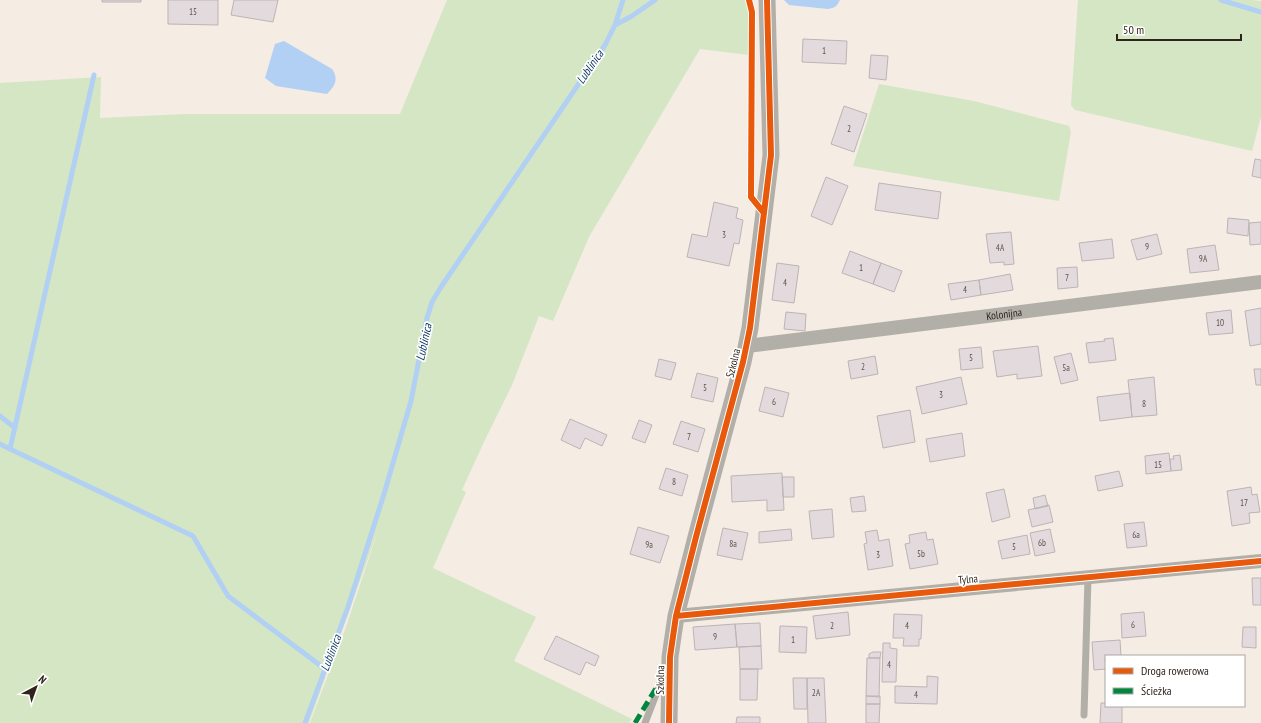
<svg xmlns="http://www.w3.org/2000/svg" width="1261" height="723" font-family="'PT Sans Narrow',sans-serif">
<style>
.green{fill:#d4e6c3}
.water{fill:#b1d0f4}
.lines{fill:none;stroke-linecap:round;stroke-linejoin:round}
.stream{stroke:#b1d0f4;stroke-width:5}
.building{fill:#e2dadc;stroke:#bcb4b5}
.service{stroke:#b2afa9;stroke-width:7}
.minor{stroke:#b2afa9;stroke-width:14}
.tertiary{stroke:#b2afa9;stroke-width:17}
.quiet{stroke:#00873e;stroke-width:5;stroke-dasharray:10 5;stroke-linecap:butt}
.cycleway-casing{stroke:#fff;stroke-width:8}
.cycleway{stroke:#e8590c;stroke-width:6}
.labels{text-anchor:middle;stroke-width:3.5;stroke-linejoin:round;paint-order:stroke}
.number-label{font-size:9px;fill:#5d524c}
.street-label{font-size:11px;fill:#2f241b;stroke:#fff}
.water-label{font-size:12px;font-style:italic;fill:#0f3964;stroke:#fff}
</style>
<rect width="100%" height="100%" fill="#f5ece3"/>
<path class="green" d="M447,0H745L749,11V55L700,49L589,237L553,321L539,316L512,385L483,444L462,490L466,492L433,568L536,617L514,661L632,719L629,723H310L346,627L380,525L309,723H0V83L101,77L100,118L186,114H400Z
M1078,0H1251L1261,1V117L1252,151L1075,110L1071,105Z
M879,84L974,101L1069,126L1071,132L1059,201L853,166Z"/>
<path class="water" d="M784,0H840C837,6 835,8 828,9L789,5Z
M284,41L332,69C339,79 335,86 327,94L276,86L265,78L275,44Z"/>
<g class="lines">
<path class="stream" d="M1221,0L1261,12
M615,25L632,16L655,0
M94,75L10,449L193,536L228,596L325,669
M0,416L15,428
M0,444L10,449
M305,723L348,607L384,494L411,401L427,318L432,302L441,287L605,45L615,25L623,0"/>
</g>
<path class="building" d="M102,0H141V2H102Z
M168,0H218V25L168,24Z
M234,0H278L273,22L231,15Z
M803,39L847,41L846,64L802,62Z
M871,55L888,56L886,80L869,78Z
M844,106L867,114L854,152L831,144Z
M1255,159L1261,160V178L1252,176Z
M826,177L848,186L832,225L811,216Z
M879,183L941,192L938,219L875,210Z
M714,202L738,208L736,218L743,220L739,244L734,243L729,266L687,257L692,234L707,237Z
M1228,218L1249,220L1248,236L1227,233Z
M1261,222V244L1250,245L1249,223Z
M1011,232L1014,264L1004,265V262L990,263L986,234Z
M1157,234L1162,254L1137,260L1131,240Z
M1112,239L1114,258L1082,261L1079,243Z
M1215,245L1219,270L1190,273L1187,249Z
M850,251L881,263L873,284L842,273Z
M777,263L799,266L794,303L772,300Z
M881,263L902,271L894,292L873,284Z
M1077,267L1078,287L1058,289L1057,268Z
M1010,274L1013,290L981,295L979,280Z
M979,280L981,295L951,300L948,284Z
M1261,308V344L1250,346L1245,311Z
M1231,310L1233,333L1209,335L1206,313Z
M786,312L806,314L805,331L784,329Z
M1113,338L1116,360L1089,363L1086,343L1105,341L1104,339Z
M1038,346L1042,376L1017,379V374L997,377L993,351Z
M981,347L983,368L961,370L959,349Z
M1071,353L1078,380L1061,384L1054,357Z
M875,356L878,374L851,379L848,361Z
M659,359L676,363L671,380L655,376Z
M1254,369H1261V385H1256Z
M697,373L718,378L713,402L691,397Z
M961,377L967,404L922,414L916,387Z
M1154,377L1157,415L1132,417L1128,380Z
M765,387L789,393L783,417L759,411Z
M1130,393L1132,417L1100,421L1097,397Z
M910,410L915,442L883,448L877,416Z
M570,419L607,435L602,446L585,438L580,449L561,440Z
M639,420L652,425L645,443L632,438Z
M681,421L705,429L698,452L673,444Z
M962,433L965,456L930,462L926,439Z
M1169,453L1171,471L1146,474L1145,456Z
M1180,455L1182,470L1171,471L1170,459H1174L1173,456Z
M666,468L688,475L682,496L659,489Z
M1119,471L1123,486L1098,491L1095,476Z
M782,473L784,510L767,511V500L732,502L731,476Z
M782,477H794V497H783Z
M1251,487L1252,495L1257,494L1260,512L1249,513L1250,523L1232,526L1227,491Z
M1004,489L1010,517L992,522L986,493Z
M1045,495L1048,506L1035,509L1033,498Z
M864,496L866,511L852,512L850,498Z
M1049,505L1053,522L1032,527L1028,510Z
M832,509L834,537L812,539L809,511Z
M1144,522L1147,546L1127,548L1124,524Z
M638,527L669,536L660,563L630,554Z
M723,528L748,533L742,560L717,555Z
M791,529L792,540L759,543V532Z
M1050,529L1055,552L1035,556L1030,533Z
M877,530L879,541L889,539L893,566L868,570L864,544L867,543L865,532Z
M926,532L927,540L933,539L938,564L910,569L905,544L910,543L909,535Z
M1027,535L1030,554L1002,559L998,541Z
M1252,578H1261V605H1253Z
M848,612L850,635L816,639L813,616Z
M1144,612L1146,636L1122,638L1121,614Z
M894,614L922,615L921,639H919V646H903L904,638H893Z
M760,623L761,646L737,647L735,624Z
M735,624L737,647L695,650L693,627Z
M780,626L807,627L806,653L779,652Z
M1243,627H1256V648L1242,647Z
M556,636L599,656L595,666L586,662L580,675L544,659Z
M1120,640L1121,656H1106V659H1105L1106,669L1094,670L1092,642Z
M883,643H890V648L897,649L896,682H882Z
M761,646L762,669H740L739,647Z
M873,652H881L880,658H869V654Z
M867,658H880L879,697L866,696Z
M740,669H758L757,700H740Z
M927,676L938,677L937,704L895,703V686L927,687Z
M793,678H807V709H794Z
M807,678H824L826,723H808Z
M866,696H880V704H866Z
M1101,703H1106V706H1122V723H1100Z
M866,704H880L879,723H866Z
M737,717H760V723H736Z"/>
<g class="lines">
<path class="service" d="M1084,715L1088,578
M645,723L664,674"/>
<g class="minor">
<path id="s1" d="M747,346L1261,282"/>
<path d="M676,616L1261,561"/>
</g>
<path class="tertiary" d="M669,723L670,657L676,616L696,537L743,362L750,328L771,155L767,0"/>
<path class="quiet" d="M635,723L664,675"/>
<g class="cycleway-casing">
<path id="cycleway" d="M749,0L752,12L751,197L764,213
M676,616L1261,561
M669,723L670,657L676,616L696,537L743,362L750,328L771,155L767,0"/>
</g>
<use href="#cycleway" class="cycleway"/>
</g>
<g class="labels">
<g class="number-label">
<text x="193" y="15">15</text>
<text x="824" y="54">1</text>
<text x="849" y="132">2</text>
<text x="724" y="238">3</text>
<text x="1147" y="250">9</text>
<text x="1000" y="251">4A</text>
<text x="1203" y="262">9A</text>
<text x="861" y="271">1</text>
<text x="1067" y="281">7</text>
<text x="785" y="286">4</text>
<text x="965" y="293">4</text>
<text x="1220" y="326">10</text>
<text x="971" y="361">5</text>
<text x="863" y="370">2</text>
<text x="1066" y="371">5a</text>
<text x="705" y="391">5</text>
<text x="941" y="398">3</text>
<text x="774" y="405">6</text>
<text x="1144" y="407">8</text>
<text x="689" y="440">7</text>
<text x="1158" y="468">15</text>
<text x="674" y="485">8</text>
<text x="1244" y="506">17</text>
<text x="1136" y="538">6a</text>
<text x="1042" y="546">6b</text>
<text x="733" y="547">8a</text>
<text x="649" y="548">9a</text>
<text x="1014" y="550">5</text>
<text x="921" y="557">5b</text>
<text x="878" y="558">3</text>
<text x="1133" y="628">6</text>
<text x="832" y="629">2</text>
<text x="907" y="629">4</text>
<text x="715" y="640">9</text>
<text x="793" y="643">1</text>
<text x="889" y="668">4</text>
<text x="816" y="696">2A</text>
<text x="916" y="698">4</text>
</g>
<g class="street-label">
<text dy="4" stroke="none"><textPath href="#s1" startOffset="259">Kolonijna</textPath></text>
<text transform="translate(733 363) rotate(-76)" y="4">Szkolna</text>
<text transform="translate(968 579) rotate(-5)" y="4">Tylna</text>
<text transform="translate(660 680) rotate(-89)" y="4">Szkolna</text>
</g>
<g class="water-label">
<text transform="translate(590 67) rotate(-56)" y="4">Lublinica</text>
<text transform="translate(424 342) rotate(-78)" y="4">Lublinica</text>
<text transform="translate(331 653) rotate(-69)" y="4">Lublinica</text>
</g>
</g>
<rect x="1105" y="655" width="140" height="52" fill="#ffffff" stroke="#aca7a4"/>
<rect x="1113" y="668" width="20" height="6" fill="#e8590c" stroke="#aca7a4"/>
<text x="1141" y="675" font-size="12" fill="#2f241b">Droga rowerowa</text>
<rect x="1113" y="688" width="20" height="6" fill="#00873e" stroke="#aca7a4"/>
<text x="1141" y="695" font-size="12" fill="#2f241b">Ścieżka</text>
<g transform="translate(36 687) rotate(41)" stroke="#ffffff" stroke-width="3" paint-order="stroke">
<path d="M0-3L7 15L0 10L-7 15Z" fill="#2f241b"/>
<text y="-6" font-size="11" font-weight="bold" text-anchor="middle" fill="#2f241b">N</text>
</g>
<path d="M1117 34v6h124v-6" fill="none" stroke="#2f241b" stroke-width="2"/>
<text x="1123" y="34" font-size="12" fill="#2f241b" stroke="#ffffff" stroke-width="3" paint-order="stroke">50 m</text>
</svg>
